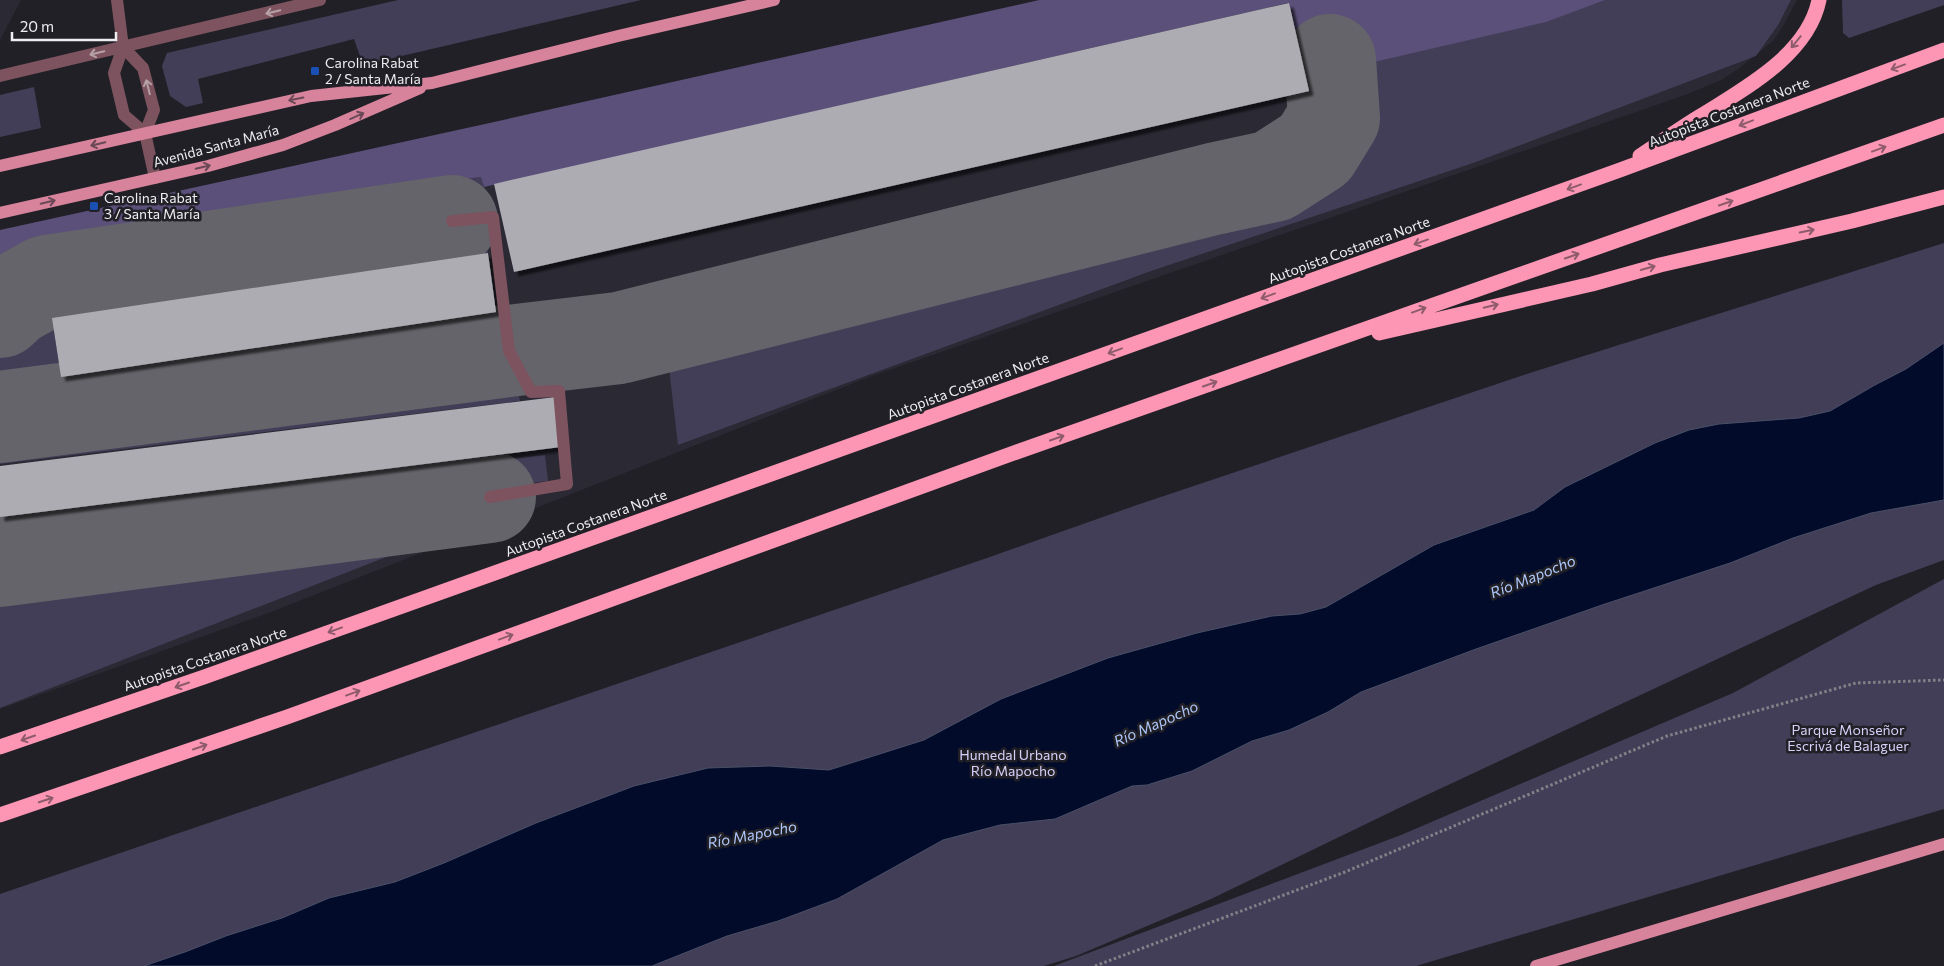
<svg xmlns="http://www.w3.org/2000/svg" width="1944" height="966" font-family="Commissioner,sans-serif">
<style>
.built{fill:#2b2934}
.green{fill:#433e58}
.forest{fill:#5a5079}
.water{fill:#020b2a;stroke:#494f66}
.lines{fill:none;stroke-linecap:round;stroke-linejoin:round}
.taxiway{stroke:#65646a;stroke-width:92}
.building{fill:#adacb3;filter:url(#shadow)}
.path{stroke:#828187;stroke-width:3;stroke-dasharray:2.5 2.5;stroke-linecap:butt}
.minor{stroke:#7c535e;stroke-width:12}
.major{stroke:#d7839c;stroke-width:12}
.highway{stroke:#fc96b4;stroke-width:15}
.oneway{stroke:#b5a0a8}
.oneway2{stroke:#8e5b6d}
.oneway3{stroke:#6a4855}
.transit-dot{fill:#1a4fb4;stroke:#212026;stroke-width:2}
.labels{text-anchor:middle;stroke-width:5;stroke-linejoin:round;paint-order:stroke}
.poi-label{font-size:14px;fill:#eeedf1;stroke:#212026;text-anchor:start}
.street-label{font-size:14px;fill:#eeedf1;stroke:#212026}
.park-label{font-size:14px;fill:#d8d0f9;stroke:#212026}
.water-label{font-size:15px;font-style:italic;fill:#aec7fa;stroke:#212026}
</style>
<defs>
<filter id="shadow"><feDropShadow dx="4.5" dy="4.5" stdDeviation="1" flood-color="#0009"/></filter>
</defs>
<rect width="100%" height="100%" fill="#212026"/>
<path class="built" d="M0,0H21L0,40Z
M1042,0H1797L1783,26L1773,41L1738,69L1721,80L1688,94L869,377L271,612L0,709V230L698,78Z"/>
<path class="green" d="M398,0H641L363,65L354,39L198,79L203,103L186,107L170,96L162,66L167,53Z
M1327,0H1791L1778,25L1756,56L1473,163L1151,271L678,445L667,351L1152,233L1300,194L1328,167L1345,140L1349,130Z
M1842,0H1944V5L1849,38L1843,33Z
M34,87L41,128L0,137V95Z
M482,177L488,209L35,273L0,295V261L101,234Z
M485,234L488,253L52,318L61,377L496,312L498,338L0,402V334L18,317L53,297Z
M1944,243V560L1876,585L1401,807L1211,899L1076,956L1044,966H0V894L987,558L1134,506L1536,371Z
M514,369L520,401L0,464V438Z
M545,455L548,481L0,544V522Z
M501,512L0,708V582Z
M1944,579V809L1416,966H1054L1401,835L1733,693Z"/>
<path class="forest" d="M1039,0H1605L1546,22L1357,66L1347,38L1300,50L1288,3L484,187L481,177L101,234L0,261V230L485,124Z"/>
<path class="water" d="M1944,343V500L1871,513L1793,538L1730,563L1602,605L1476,649L1361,692L1328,712L1289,730L1252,741L1192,771L1147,785L1132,786L1055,819L1000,825L943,840L837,899L778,921L727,936L652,966H144L185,952L226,936L282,918L329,898L395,882L444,863L536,823L634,786L708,768L770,766L829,770L924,740L1001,699L1108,658L1197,633L1272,616L1300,614L1326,607L1434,545L1534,510L1565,487L1655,443L1689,430L1719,424L1799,418L1830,411L1875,385L1906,369Z"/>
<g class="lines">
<path class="taxiway" d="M0,312L13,300L47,281L452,221
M0,417L509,351L619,338L1213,189L1273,176L1315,149L1334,118L1330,60
M0,561L490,497"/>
</g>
<path class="building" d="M1289,3L1309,91L514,272L494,184Z
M488,253L496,312L61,377L52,318Z
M555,397L561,447L0,517V466Z"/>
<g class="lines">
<path class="path" d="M1095,966L1345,872L1667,736L1856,683L1944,680"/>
<path class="minor" d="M117,0L123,47L114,73L124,115L145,133
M123,47L143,68L154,110L145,133L155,178
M0,76L320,0
M452,221L493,217L509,351L531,392L559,391L567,484L490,497"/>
<path class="major" d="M0,166L311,96L432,83L618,36L774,0
M0,213L208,166L283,145L335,125L420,88
M1536,966L1944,844"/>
<path class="highway" d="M1640,156C1661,142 1682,127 1704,114C1747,87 1808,54 1819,0
M1379,333L1592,284L1660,265L1852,221L1944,197
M0,747L204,677L1620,170L1944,50
M0,815L287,717L1011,454L1944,125"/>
</g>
<defs><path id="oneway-shaft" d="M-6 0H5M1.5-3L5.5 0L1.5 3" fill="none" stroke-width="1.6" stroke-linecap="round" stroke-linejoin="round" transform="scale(1.25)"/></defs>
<g class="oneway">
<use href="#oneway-shaft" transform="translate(273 12) rotate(166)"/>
<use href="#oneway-shaft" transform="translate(97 53) rotate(167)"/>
<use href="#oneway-shaft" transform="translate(148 87) rotate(-104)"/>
</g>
<g class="oneway2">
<use href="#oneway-shaft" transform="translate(1796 42) rotate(129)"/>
<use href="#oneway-shaft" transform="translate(1898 67) rotate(160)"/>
<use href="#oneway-shaft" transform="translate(1746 123) rotate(159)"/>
<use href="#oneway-shaft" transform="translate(1879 149) rotate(-20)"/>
<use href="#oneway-shaft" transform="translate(1574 187) rotate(160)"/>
<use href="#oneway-shaft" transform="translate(1726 203) rotate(-19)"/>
<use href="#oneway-shaft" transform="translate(1807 231) rotate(-12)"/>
<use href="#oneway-shaft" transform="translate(1421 242) rotate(160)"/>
<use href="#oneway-shaft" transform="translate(1572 256) rotate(-19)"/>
<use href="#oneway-shaft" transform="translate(1648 268) rotate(-16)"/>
<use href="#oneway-shaft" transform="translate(1268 296) rotate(160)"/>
<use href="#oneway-shaft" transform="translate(1491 306) rotate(-13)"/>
<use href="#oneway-shaft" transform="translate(1419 310) rotate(-20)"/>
<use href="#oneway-shaft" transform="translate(1115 351) rotate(160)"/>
<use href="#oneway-shaft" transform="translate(1210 384) rotate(-19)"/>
<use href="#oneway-shaft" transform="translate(1057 438) rotate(-19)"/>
<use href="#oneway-shaft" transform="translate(335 630) rotate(160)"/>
<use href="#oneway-shaft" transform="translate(506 637) rotate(-20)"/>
<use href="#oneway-shaft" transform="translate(182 685) rotate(161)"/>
<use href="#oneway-shaft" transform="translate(353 693) rotate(-20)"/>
<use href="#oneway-shaft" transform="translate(28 738) rotate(161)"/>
<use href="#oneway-shaft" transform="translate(200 747) rotate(-19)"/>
<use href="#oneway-shaft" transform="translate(46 800) rotate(-18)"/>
</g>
<g class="oneway3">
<use href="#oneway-shaft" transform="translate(296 99) rotate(169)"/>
<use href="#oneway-shaft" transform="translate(357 116) rotate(-24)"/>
<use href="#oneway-shaft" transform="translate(98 144) rotate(167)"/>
<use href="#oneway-shaft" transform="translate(203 167) rotate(-13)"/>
<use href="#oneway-shaft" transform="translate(48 202) rotate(-13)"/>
</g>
<g class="transit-dot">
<rect x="310" y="66" width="10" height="10" rx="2.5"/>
<rect x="89" y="201" width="10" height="10" rx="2.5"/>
</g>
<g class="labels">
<g class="poi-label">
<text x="325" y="68">Carolina Rabat<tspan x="325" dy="16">2 / Santa María</tspan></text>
<text x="104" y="203">Carolina Rabat<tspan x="104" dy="16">3 / Santa María</tspan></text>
</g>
<g class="street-label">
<text transform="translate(1729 112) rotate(-21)" y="5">Autopista Costanera Norte</text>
<text transform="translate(216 146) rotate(-15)" y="5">Avenida Santa María</text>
<text transform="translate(1349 250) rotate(-20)" y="5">Autopista Costanera Norte</text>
<text transform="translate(968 386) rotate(-20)" y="5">Autopista Costanera Norte</text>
<text transform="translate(586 523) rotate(-20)" y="5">Autopista Costanera Norte</text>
<text transform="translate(205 659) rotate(-19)" y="5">Autopista Costanera Norte</text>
</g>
<g class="park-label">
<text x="1848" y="735">Parque Monseñor<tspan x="1848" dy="16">Escrivá de Balaguer</tspan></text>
<text x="1013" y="760">Humedal Urbano<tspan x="1013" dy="16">Río Mapocho</tspan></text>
</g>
<g class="water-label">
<text transform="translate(1533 577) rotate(-22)" y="5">Río Mapocho</text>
<text transform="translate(1156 724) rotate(-24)" y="5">Río Mapocho</text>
<text transform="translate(752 835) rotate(-11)" y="5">Río Mapocho</text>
</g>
</g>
<path d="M12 32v8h104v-8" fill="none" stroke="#eeedf1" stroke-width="2.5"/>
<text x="20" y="32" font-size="15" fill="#eeedf1" stroke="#212026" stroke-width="4" paint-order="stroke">20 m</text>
</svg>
